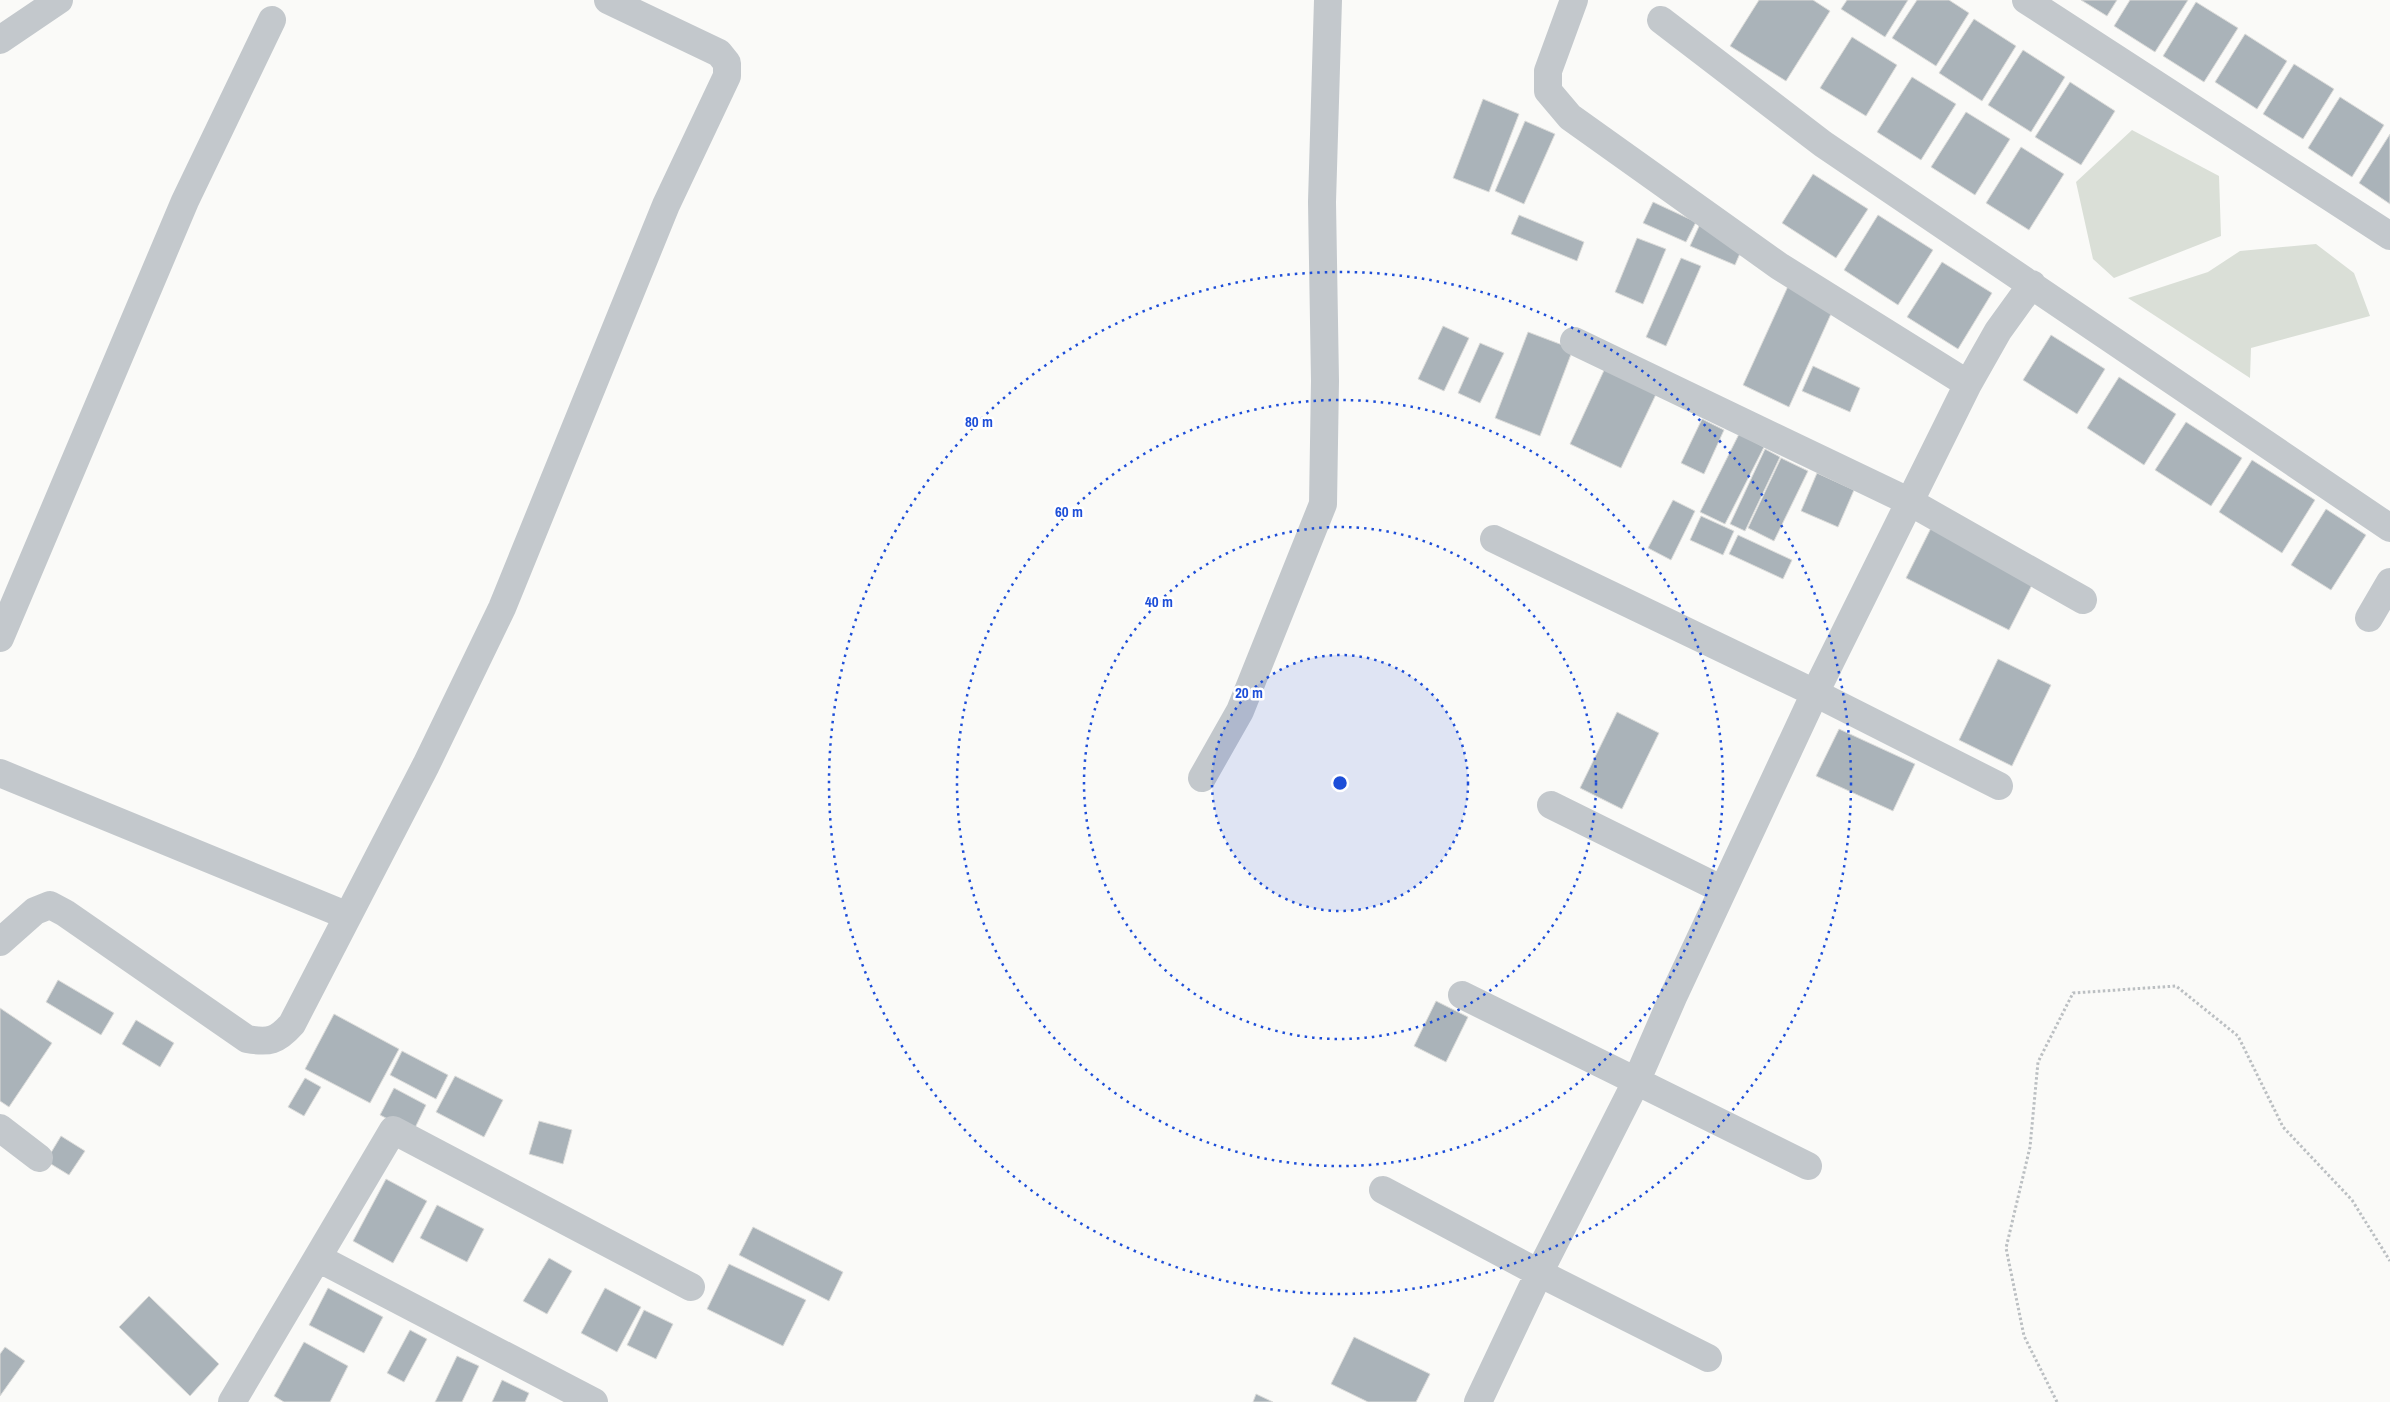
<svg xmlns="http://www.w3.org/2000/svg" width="2390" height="1402" font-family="'Archivo Narrow',sans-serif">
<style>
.green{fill:#dadfd7}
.building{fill:#aab3b9;stroke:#dcdcda}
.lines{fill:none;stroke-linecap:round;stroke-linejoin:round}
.path{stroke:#bbbfc2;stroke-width:3;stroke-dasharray:2.5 2.5;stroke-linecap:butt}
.street{stroke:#c3c8cc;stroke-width:28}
.ring{fill:none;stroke:#1d4ed8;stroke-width:2.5;stroke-dasharray:2.5 5}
.centre{fill:#1d4ed8;stroke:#fff;stroke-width:2.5}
.ring-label{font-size:15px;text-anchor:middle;font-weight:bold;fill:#1d4ed8;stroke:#fff;stroke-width:5;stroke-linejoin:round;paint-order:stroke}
</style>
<rect width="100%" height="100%" fill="#fafaf8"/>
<path class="green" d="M2132,130L2219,176L2221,236L2114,278L2093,259L2076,182Z
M2316,244L2354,273L2370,316L2251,348L2250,378L2128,298L2208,272L2240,251Z"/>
<path class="building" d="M1759,0H1813L1830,11L1786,81L1730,46Z
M1847,0H1908L1885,37L1841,9Z
M1917,0H1949L1969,13L1936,66L1892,38Z
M2081,0H2117L2107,16Z
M2130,0H2188L2155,52L2114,26Z
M2196,2L2238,28L2204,82L2163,56Z
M1974,19L2016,46L1982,101L1939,73Z
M2245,34L2287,61L2257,109L2215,82Z
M1852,37L1897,65L1866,116L1820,88Z
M2023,50L2065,77L2031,132L1988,105Z
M2294,64L2334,89L2303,139L2263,114Z
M1912,77L1956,104L1921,160L1877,132Z
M2070,82L2115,111L2081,165L2035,137Z
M2340,97L2384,125L2352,177L2308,148Z
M1483,99L1519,114L1489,192L1453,178Z
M1966,112L2010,139L1975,195L1931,167Z
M1525,121L1555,134L1524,204L1495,191Z
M2390,134V204L2359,183Z
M2021,147L2064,174L2029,230L1986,203Z
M1813,174L1868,209L1836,258L1782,223Z
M1653,202L1696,222L1686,242L1643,223Z
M1519,215L1584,242L1577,261L1511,234Z
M1878,215L1933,250L1898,305L1844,270Z
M1700,224L1744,244L1735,265L1690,246Z
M1637,238L1666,249L1643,304L1615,292Z
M1681,258L1701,266L1666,346L1646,337Z
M1942,262L1992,293L1958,349L1907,317Z
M1789,284L1835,305L1789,407L1743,385Z
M1443,326L1469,338L1444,391L1418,379Z
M1528,332L1573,349L1540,436L1495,418Z
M2051,335L2105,369L2077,414L2023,380Z
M1480,343L1504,353L1480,403L1458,393Z
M1606,366L1658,390L1621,468L1570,444Z
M1813,366L1860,388L1850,412L1802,391Z
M2119,377L2176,414L2144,465L2087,428Z
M1702,419L1724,430L1704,474L1681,463Z
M2186,422L2242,458L2211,506L2155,470Z
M1739,434L1764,447L1725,524L1700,512Z
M1765,449L1780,457L1745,531L1730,524Z
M1781,458L1808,471L1774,541L1748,528Z
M2252,460L2315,500L2282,553L2219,512Z
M1817,473L1854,490L1838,527L1801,511Z
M1673,500L1695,511L1671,560L1648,548Z
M2326,509L2366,535L2331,590L2291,565Z
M1701,516L1734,531L1723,555L1690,540Z
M1931,528L2035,579L2009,630L1906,578Z
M1738,535L1792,560L1783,579L1729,554Z
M1998,659L2051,685L2012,766L1959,740Z
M1617,712L1659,733L1622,809L1580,788Z
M1839,729L1915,764L1893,811L1816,776Z
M58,980L114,1013L101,1035L46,1002Z
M1436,1001L1468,1017L1446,1062L1414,1046Z
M0,1008L52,1043L9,1107L0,1101Z
M334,1014L399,1049L370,1103L305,1069Z
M136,1020L174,1043L160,1067L122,1044Z
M402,1051L448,1075L436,1099L390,1075Z
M455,1076L503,1100L484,1137L436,1112Z
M305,1078L321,1087L304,1116L288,1107Z
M394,1088L426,1105L413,1132L380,1115Z
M539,1121L572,1130L563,1164L529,1154Z
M61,1136L85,1151L69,1175L46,1161Z
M386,1179L427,1201L393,1263L353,1241Z
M437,1205L484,1229L467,1262L420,1238Z
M753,1227L843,1272L829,1301L739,1255Z
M549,1258L572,1271L547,1314L523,1301Z
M729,1264L806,1300L783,1346L707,1309Z
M328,1288L383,1317L364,1353L309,1325Z
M605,1288L641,1307L617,1352L581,1333Z
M149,1296L219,1364L190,1396L119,1327Z
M644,1310L673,1324L656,1359L627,1345Z
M410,1330L427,1339L404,1382L387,1373Z
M1354,1337L1430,1374L1416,1402H1368L1331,1384Z
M304,1342L348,1366L330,1402H284L274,1396Z
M5,1347L25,1361L0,1396V1354Z
M457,1356L479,1366L462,1402H435Z
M502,1380L529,1393L525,1402H492Z
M1256,1394L1273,1402H1253Z"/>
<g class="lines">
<path class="path" d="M2057,1402L2024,1336L2006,1248L2030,1147L2038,1062L2073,993L2176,986L2238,1036L2283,1127L2352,1200L2390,1261"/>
<path class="street" d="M1574,0L1548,71V91L1570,117L1779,266L1968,384
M2026,0L2390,236
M1661,20L1823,144L2390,528
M0,40L59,0
M1574,341L1910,502L2083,600
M1494,539L1815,693L1999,786
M2369,618L2390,582
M0,638L185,201L272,20
M0,773L348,916
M1202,778L1240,711L1323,504L1325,381L1322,202L1328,0
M1551,805L1723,890
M0,942L35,911L50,905L65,913L247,1039C269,1043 277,1041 292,1024L426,765L502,608L666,205L727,76V63L719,53L608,0
M1462,995L1808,1166
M0,1128L39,1158
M1383,1190L1539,1273L1708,1358
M318,1258L594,1402
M232,1402L393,1130L691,1287
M1478,1402L1539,1273L1636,1082L1674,995L1815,693L1968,384L1998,331L2032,284"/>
</g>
<circle cx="1340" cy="783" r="128" fill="#1d4ed8" fill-opacity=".12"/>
<g class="ring">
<circle cx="1340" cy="783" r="128"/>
<circle cx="1340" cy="783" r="256"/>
<circle cx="1340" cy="783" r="383"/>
<circle cx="1340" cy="783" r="511"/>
</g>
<circle cx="1340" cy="783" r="8" class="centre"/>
<g class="ring-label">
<text x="979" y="427">80 m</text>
<text x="1069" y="517">60 m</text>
<text x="1159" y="607">40 m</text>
<text x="1249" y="698">20 m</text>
</g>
</svg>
